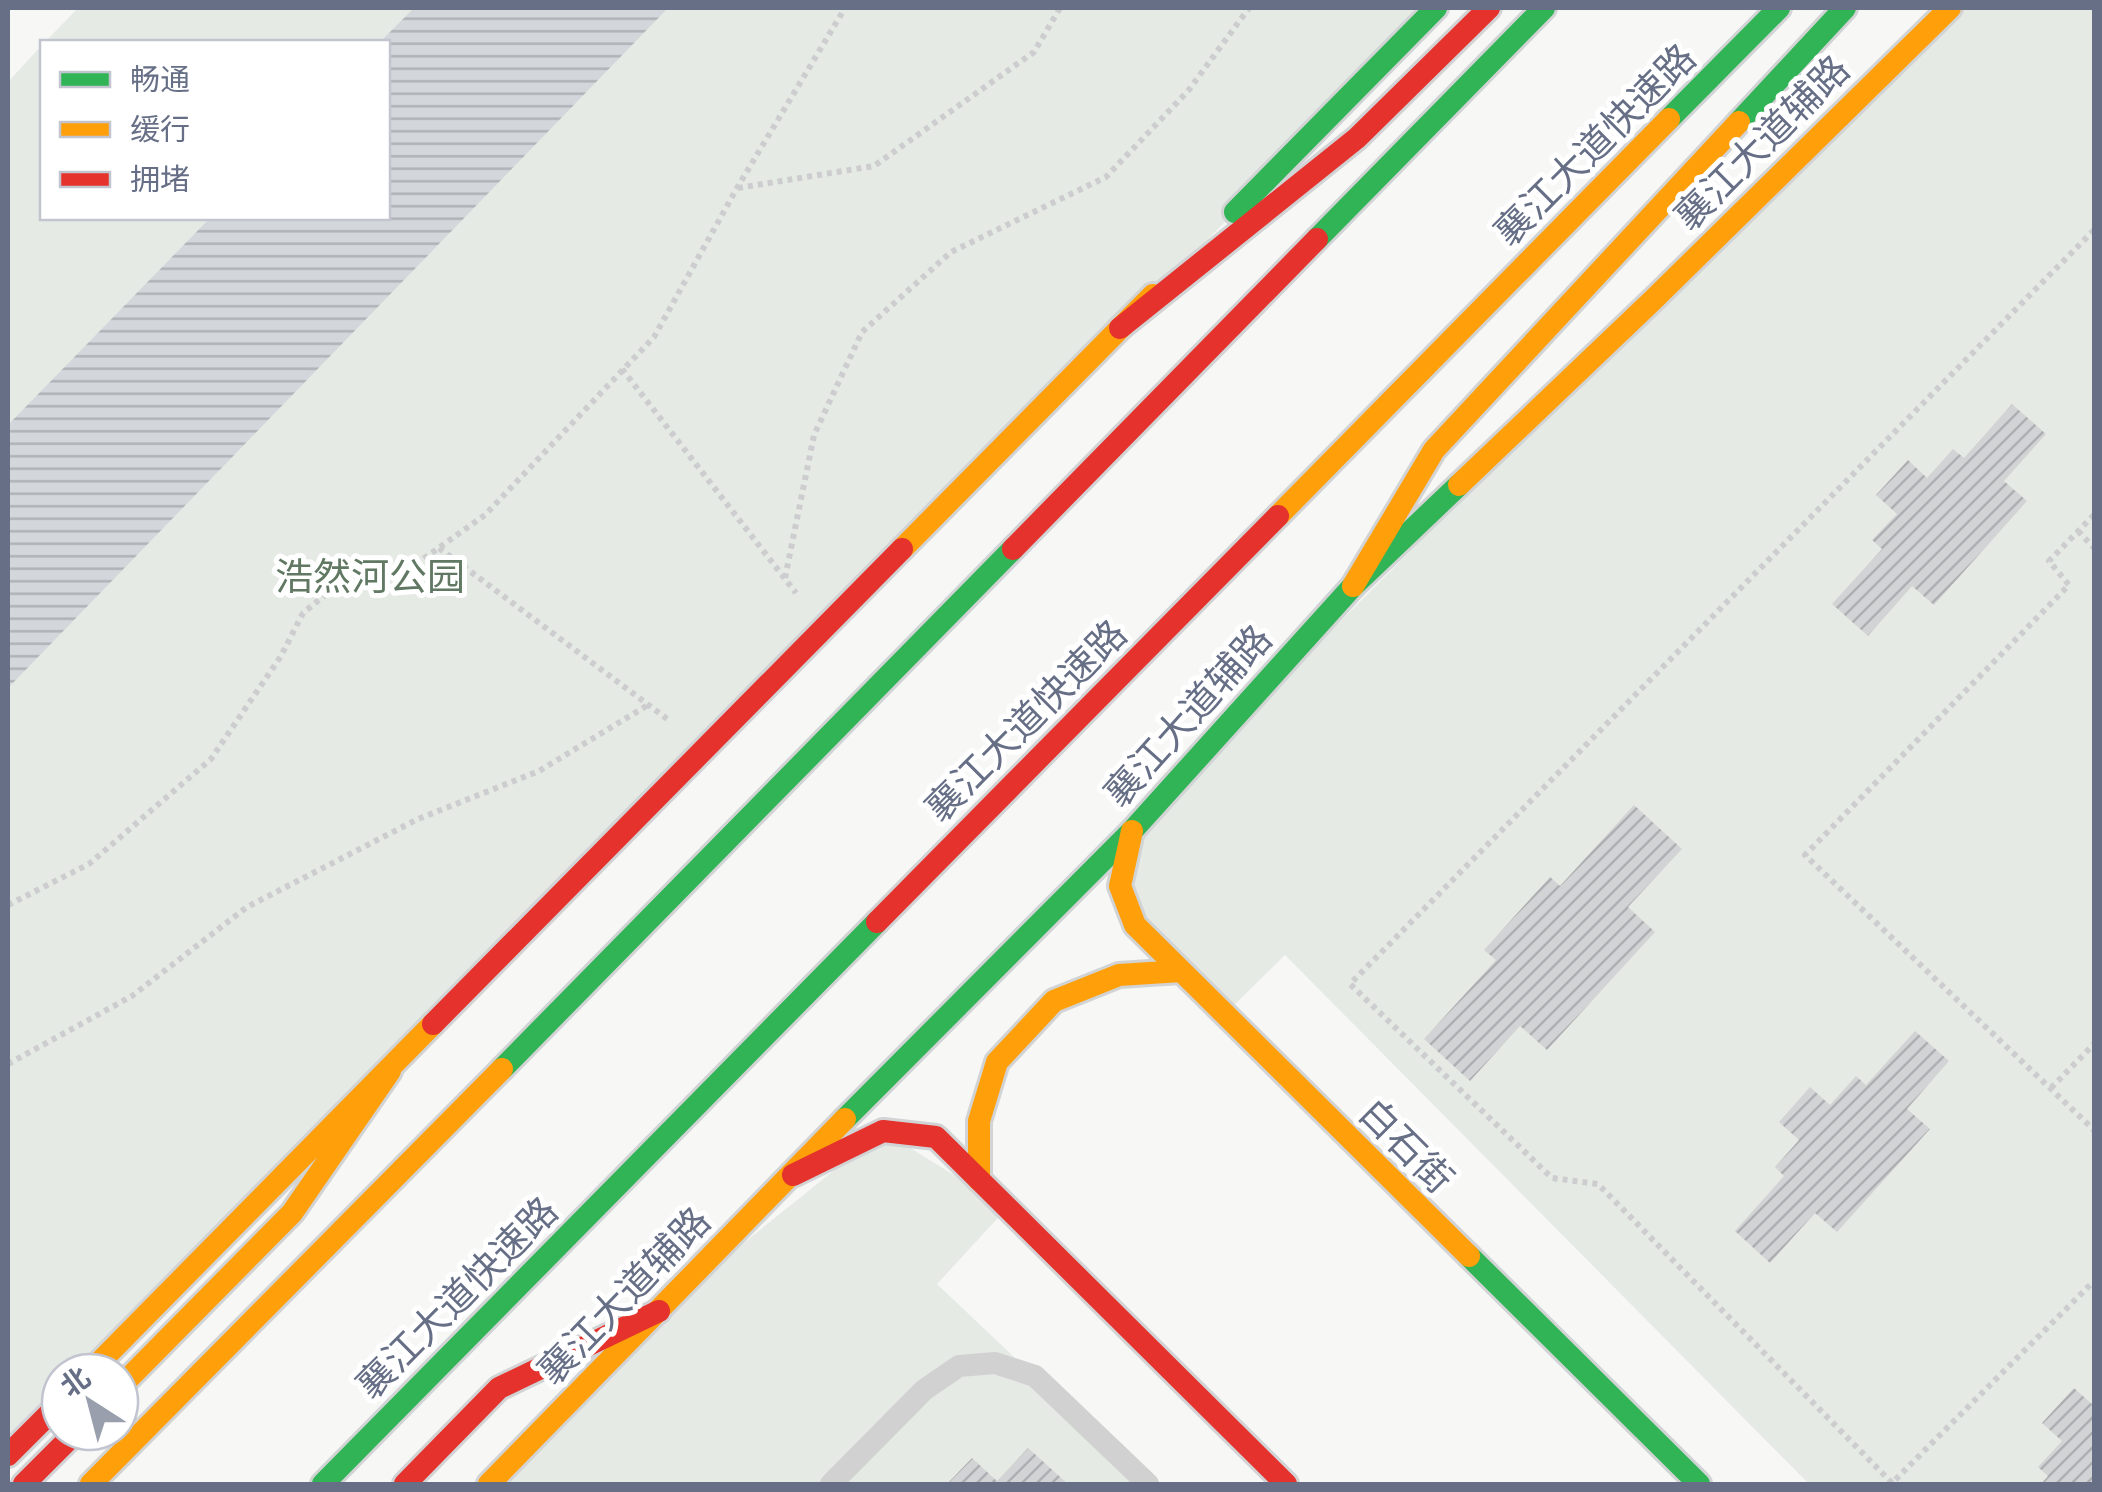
<svg xmlns="http://www.w3.org/2000/svg" width="2102" height="1492" font-family="'Space Grotesk','Noto Sans SC',sans-serif">
<style>
.green{fill:#e5eae4}
.water{fill:url(#water-rules)}
.building{fill:url(#building-hatch)}
.lines{fill:none;stroke-linecap:round;stroke-linejoin:round}
.fast-casing{stroke:#d2d3d5;stroke-width:28}
.slow-casing{stroke:#d2d3d5;stroke-width:28}
.jam-casing{stroke:#d2d3d5;stroke-width:28}
.path{stroke:#cdcdcf;stroke-width:6;stroke-dasharray:5 5;stroke-linecap:butt}
.lane{stroke:#d1d1d2;stroke-width:22}
.fast{stroke:#30b455;stroke-width:22}
.slow{stroke:#ff9f0a;stroke-width:22}
.jam{stroke:#e5322d;stroke-width:22}
.labels{text-anchor:middle;stroke-width:10;stroke-linejoin:round;paint-order:stroke}
.street-label{font-size:38px;fill:#666f86;stroke:#fff}
.park-label{font-size:38px;fill:#617863;stroke:#fff}
</style>
<defs>
<pattern id="water-rules" width="6" height="5" patternUnits="userSpaceOnUse" patternTransform="scale(2.5)"><rect width="6" height="5" fill="#d3d7db"/><path d="M0 2.5h6" fill="none" stroke="#afb3b7"/></pattern>
<pattern id="building-hatch" width="6" height="6" patternUnits="userSpaceOnUse" patternTransform="scale(2.5)"><rect width="6" height="6" fill="#d2d3d4"/><path d="M-1 1l2-2M0 6l6-6M5 7l2-2" fill="none" stroke="#aeafb2"/></pattern>
</defs>
<rect width="100%" height="100%" fill="#f7f7f6"/>
<path class="green" d="M78,8H1436L90,1372H60V1403L8,1455V82L42,45V218H388V42H45Z
M1950,8H2094V1484H1809L1285,955L1224,1015L1135,925L1132,831Z
M883,1131L1007,1208L937,1284L1148,1484H489L659,1311Z"/>
<path class="water" d="M414,8H668L8,688V425L210,218H388V42H380Z"/>
<path class="building" d="M2012,404L2046,434L2004,481L2027,501L1934,605L1912,586L1868,636L1832,604L1882,549L1872,540L1897,514L1876,495L1908,460L1927,478L1953,449L1964,458Z
M1634,805L1682,849L1628,907L1655,932L1547,1050L1520,1026L1470,1081L1424,1039L1496,960L1484,950L1550,877L1560,886Z
M1915,1031L1949,1061L1907,1109L1930,1129L1837,1232L1815,1213L1770,1263L1735,1231L1784,1176L1775,1167L1799,1140L1779,1122L1810,1087L1830,1105L1856,1076L1866,1085Z
M2074,1388L2094,1406V1484H2041L2048,1476L2038,1467L2062,1441L2042,1423Z
M1028,1448L1068,1484H947L972,1458L997,1481Z"/>
<g class="lines">
<g class="fast-casing">
<path id="fast" d="M1669,119L1779,8
M1739,122L1845,8
M1235,212L1436,8
M1317,239L1544,8
M502,1069L1013,549
M845,1119L1132,831L1353,586L1459,485
M1469,1256L1699,1484
M323,1484L877,922"/>
</g>
<g class="slow-casing">
<path id="slow" d="M1459,485L1653,300L1950,8
M1278,516L1669,119
M902,549L1153,295
M1353,586L1434,450L1739,122
M1132,831L1120,886L1135,925L1469,1256
M979,1180V1121L997,1062L1054,1001L1119,975L1181,971
M90,1372L433,1024
M120,1387L292,1213L390,1071
M91,1484L502,1069
M489,1484L845,1119"/>
</g>
<g class="jam-casing">
<path id="jam" d="M1120,328L1357,138L1489,8
M1013,549L1317,239
M877,922L1278,516
M433,1024L902,549
M793,1175L883,1131L936,1137L1286,1484
M8,1455L60,1403
M24,1484L76,1432
M405,1484L499,1388L659,1311"/>
</g>
<path class="path" d="M738,188L874,166L1034,52L1060,8
M2094,230L1350,984L1552,1178L1598,1184L1892,1483L2094,1281
M622,369L796,593
M2094,515L2049,561L2069,585L1805,855L2094,1130
M2078,531L2094,548
M439,548L670,721
M785,578L814,435L862,332L951,252L1106,177L1188,91L1249,8
M8,905L89,864L211,759L281,656L303,613L340,583L416,564L485,515L654,337L737,188L845,8
M8,1064L132,996L247,907L418,819L539,771L648,705
M2051,1088L2094,1044"/>
<path class="lane" d="M831,1484L924,1390L959,1366L995,1363L1035,1376L1148,1484"/>
<use href="#fast" class="fast"/>
<use href="#slow" class="slow"/>
<use href="#jam" class="jam"/>
</g>
<g class="labels">
<g class="street-label">
<text transform="translate(1762 143) rotate(-45)" y="13">襄江大道辅路</text>
<text transform="translate(1595 145) rotate(-45)" y="13">襄江大道快速路</text>
<text transform="translate(1188 716) rotate(-48)" y="13">襄江大道辅路</text>
<text transform="translate(1026 721) rotate(-45)" y="13">襄江大道快速路</text>
<text transform="translate(1406 1146) rotate(45)" y="13">白石街</text>
<text transform="translate(624 1296) rotate(-46)" y="13">襄江大道辅路</text>
<text transform="translate(457 1298) rotate(-45)" y="13">襄江大道快速路</text>
</g>
<g class="park-label">
<text x="370" y="590">浩然河公园</text>
</g>
</g>
<rect width="2102" height="1492" fill="none" stroke="#666f86" stroke-width="20"/>
<rect x="40" y="40" width="350" height="180" fill="#ffffff" stroke="#c2c5cf" stroke-width="2.5"/>
<rect x="60" y="72" width="50" height="15" fill="#30b455" stroke="#c2c5cf" stroke-width="2.5"/>
<text x="130" y="90" font-size="30" fill="#666f86">畅通</text>
<rect x="60" y="122" width="50" height="15" fill="#ff9f0a" stroke="#c2c5cf" stroke-width="2.5"/>
<text x="130" y="140" font-size="30" fill="#666f86">缓行</text>
<rect x="60" y="172" width="50" height="15" fill="#e5322d" stroke="#c2c5cf" stroke-width="2.5"/>
<text x="130" y="190" font-size="30" fill="#666f86">拥堵</text>
<g transform="translate(90 1402) rotate(324)"><circle r="48" fill="#ffffff" stroke="#c2c5cf" stroke-width="2.5"/>
<path d="M0-8L18 38L0 25L-18 38Z" fill="#999fad"/>
<text y="-15" font-size="28" font-weight="bold" text-anchor="middle" fill="#666f86">北</text>
</g>
</svg>
